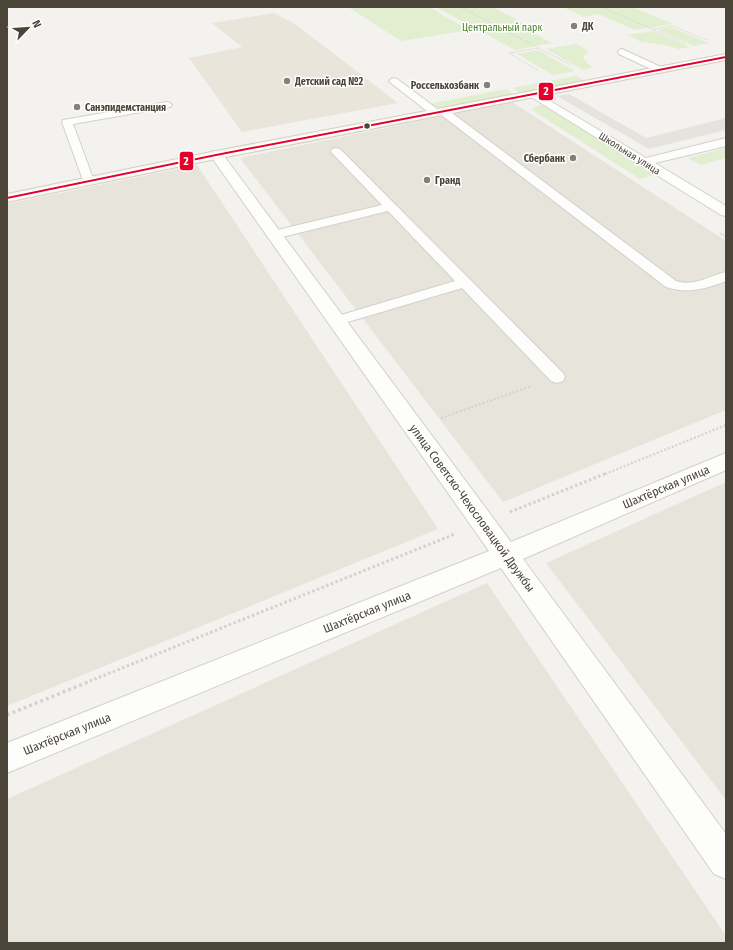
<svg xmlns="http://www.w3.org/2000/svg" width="733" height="950" font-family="'Fira Sans Condensed',sans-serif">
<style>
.residential{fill:#e7e4dc}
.education{fill:#eae5da}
.green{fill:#e1eecf}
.parking{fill:#e6e3df}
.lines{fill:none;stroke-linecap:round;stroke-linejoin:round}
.lane-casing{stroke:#d2d0cb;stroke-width:2}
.street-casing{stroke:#d2d0cb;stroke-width:2}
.secondary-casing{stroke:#d3cfc5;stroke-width:2}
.path-far4{stroke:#d3d2cc;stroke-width:1;stroke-dasharray:1 1;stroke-linecap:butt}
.path-far3{stroke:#d3d2cc;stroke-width:1.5;stroke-dasharray:1 1;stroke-linecap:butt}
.path-far2{stroke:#d3d2cc;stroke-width:2;stroke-dasharray:2 2;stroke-linecap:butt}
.path-far1{stroke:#d3d2cc;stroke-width:3;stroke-dasharray:2.5 2.5;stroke-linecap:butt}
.path{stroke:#d3d2cc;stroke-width:3.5;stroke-dasharray:3 3;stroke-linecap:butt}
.lane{fill:#fdfdfc;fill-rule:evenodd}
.street{fill:#fdfdfc;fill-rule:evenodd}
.secondary{fill:#f7f6f1;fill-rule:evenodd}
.bus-1-casing{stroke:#fff;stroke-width:3}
.bus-1{fill:#e4002b;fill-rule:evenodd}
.poi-dot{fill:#868178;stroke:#fff;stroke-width:1.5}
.bus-dot{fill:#4b4439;stroke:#fff;stroke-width:1.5}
.labels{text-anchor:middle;stroke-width:3;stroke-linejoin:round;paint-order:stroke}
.far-poi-label{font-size:10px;font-weight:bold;fill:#4b4439;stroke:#fff;text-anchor:start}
.far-park-label{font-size:10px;fill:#4a7f2a;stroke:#fff}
.far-street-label{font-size:10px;fill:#4b4439;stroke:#fff}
.street-label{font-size:12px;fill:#4b4439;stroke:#fff}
.line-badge{stroke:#fff;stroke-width:1.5}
.badge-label{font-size:11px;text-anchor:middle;font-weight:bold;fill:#fff}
</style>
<rect width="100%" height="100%" fill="#f4f2ee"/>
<path class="residential" d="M512,102L726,241V410L503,502L240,158Z
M197,165L438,529L7,706V204Z
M726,482V800L546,563Z
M487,583L726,936V943H7V799Z"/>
<path class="education" d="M274,13L295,24L398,103L242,132L189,58L242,47L212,23Z"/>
<path class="green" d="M348,7H429L469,30L401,41Z
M436,7H492L527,25L520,26L552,43L515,50Z
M563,7H632L673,24L635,30L598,14L584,17Z
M670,27L709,43L695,46L657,30Z
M653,31L690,47L679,49L665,45L641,42L627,35Z
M576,44L589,51L583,57L588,64L593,67L583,70L546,49Z
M538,50L575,71L553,75L517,54Z
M576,76L587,82L522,95L512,88Z
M506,89L517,96L438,111L429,104Z
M546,104L659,174L640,179L532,110L536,106Z
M726,148V158L701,165L688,158Z"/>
<path class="parking" d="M569,94L646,138L726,118V130L649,149L557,96Z"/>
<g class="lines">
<g class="lane-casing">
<path id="lane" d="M622,49L663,68L664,70L660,73L657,72L619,54L618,52L619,50Z
M394,78L397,79L440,111L444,109L448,110L676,281C694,287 709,276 726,272V281C705,289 688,294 666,287L440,114L436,116L432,115L391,83L389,81L391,79Z
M167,102L170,103L172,105L170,107L73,124L94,181L92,183H84L62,122L63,120Z
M336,148L340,149L563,373L565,377L563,381L557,383L551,381L462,288L341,324L336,326L331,324L328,321L331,318L455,281L388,211L274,239L269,238L267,235L269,232L382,205L332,153L331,151L332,149Z"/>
</g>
<g class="street-casing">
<path id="street" d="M535,92L646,158L726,138V146L655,163L726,206V216L721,215L531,97L529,95L531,93Z
M216,151L221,152L511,542L726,453V470L523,559L726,834V879L714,874L501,568L7,773V743L489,551L210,155L211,152Z"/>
</g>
<g class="secondary-casing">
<path id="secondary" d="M726,54V60L216,159L7,202V194L216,151Z"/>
</g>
<path class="path-far4" d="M460,7L571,65
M602,7L686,44
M653,29L672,26L707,40
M539,48L509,53L539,71"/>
<path class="path-far3" d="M720,233L726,237"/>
<path class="path-far2" d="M441,418L532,386
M605,474L726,425"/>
<path class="path-far1" d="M510,512L607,473
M85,683L455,534"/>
<path class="path" d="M7,715L88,682"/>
<use href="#lane" class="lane"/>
<use href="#street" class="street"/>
<use href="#secondary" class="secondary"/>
<g class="bus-1-casing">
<path id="bus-1" d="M726,56V58L216,156L7,199V197L216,154Z"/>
</g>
<use href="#bus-1" class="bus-1"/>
</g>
<g class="poi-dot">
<circle cx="574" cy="26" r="4"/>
<circle cx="287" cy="81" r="4"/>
<circle cx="487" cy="85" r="4"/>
<circle cx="77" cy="107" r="4"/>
<circle cx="573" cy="158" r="4"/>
<circle cx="427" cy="180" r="4"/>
</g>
<circle class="bus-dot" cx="367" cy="126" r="3.5"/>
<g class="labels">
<g class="far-poi-label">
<text x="582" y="30">ДК</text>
<text x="295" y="85">Детский сад №2</text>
<text x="479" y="89" text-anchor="end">Россельхозбанк</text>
<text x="85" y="111">Санэпидемстанция</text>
<text x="565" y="162" text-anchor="end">Сбербанк</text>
<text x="435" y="184">Гранд</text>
</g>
<g class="far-park-label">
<text x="502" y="31">Центральный парк</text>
</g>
<g class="far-street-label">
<text transform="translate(630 153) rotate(32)" y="4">Школьная улица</text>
</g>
<g class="street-label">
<text transform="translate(666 487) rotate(-23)" y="4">Шахтёрская улица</text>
<text transform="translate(472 508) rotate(54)" y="4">улица Советско-Чехословацкой Дружбы</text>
<text transform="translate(367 612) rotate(-22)" y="4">Шахтёрская улица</text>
<text transform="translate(67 734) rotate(-22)" y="4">Шахтёрская улица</text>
</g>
</g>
<g class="line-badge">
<rect x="538" y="82" width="16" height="19" rx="4" fill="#e4002b"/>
<rect x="179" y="151" width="15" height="20" rx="4" fill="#e4002b"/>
</g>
<g class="badge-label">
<text x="546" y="95">2</text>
<text x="186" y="165">2</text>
</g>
<rect width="733" height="950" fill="none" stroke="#4b4439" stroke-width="16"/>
<g transform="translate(28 28) rotate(65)" stroke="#ffffff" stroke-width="3" paint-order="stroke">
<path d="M0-3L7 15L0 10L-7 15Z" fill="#4b4439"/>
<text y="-6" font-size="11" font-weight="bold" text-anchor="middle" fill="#4b4439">N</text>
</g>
</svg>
